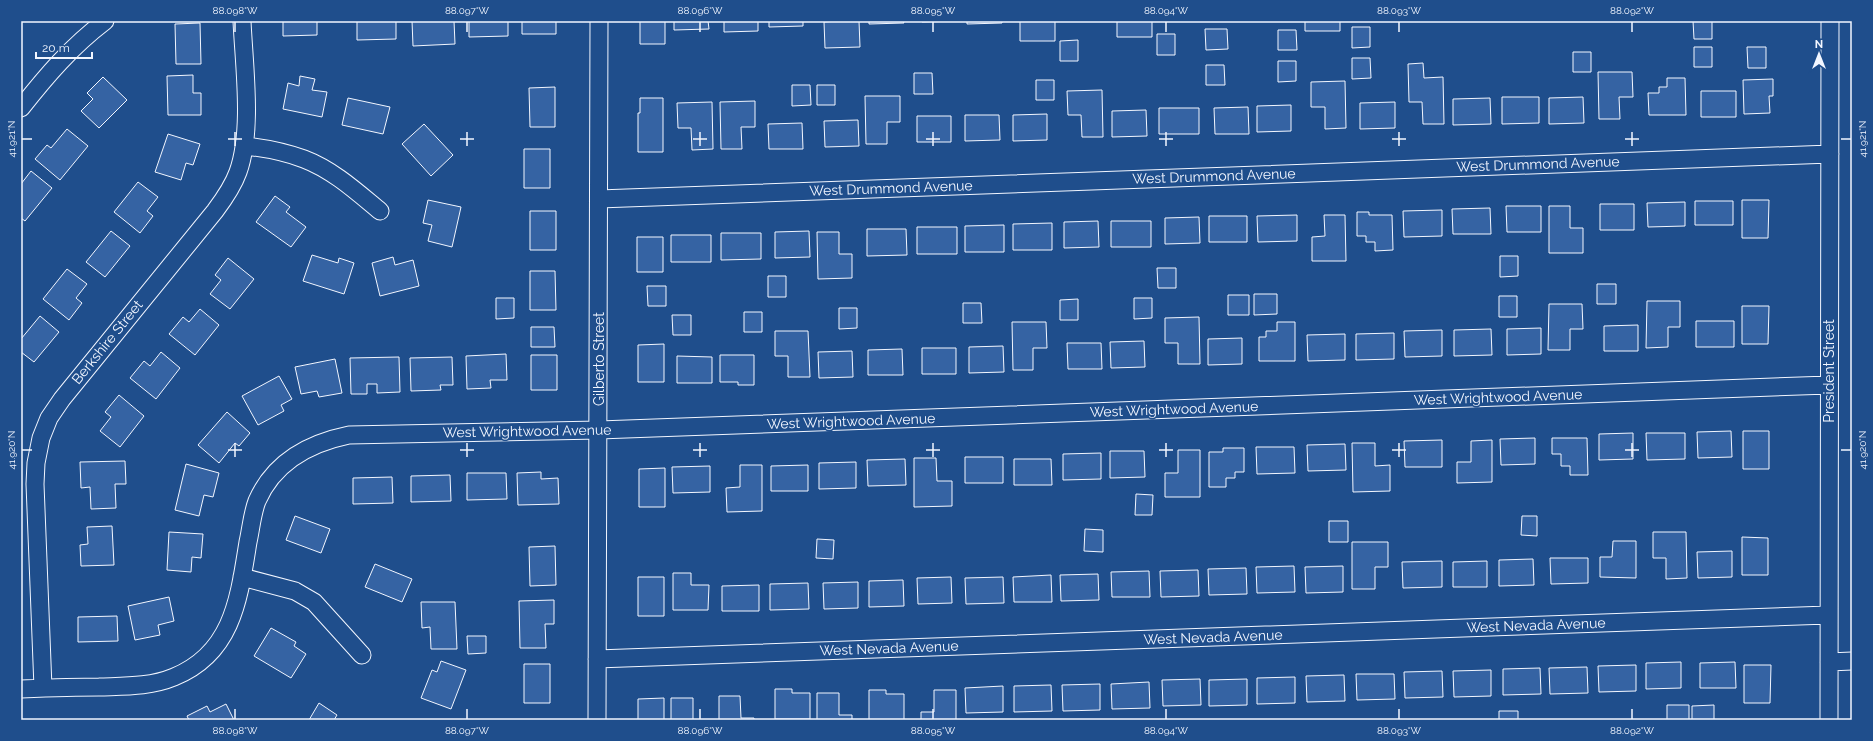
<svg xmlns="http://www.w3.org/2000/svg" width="1873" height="741" font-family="Raleway,sans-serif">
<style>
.building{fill:#3563a3;stroke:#f2f6ff}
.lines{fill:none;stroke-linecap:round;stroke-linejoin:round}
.street-casing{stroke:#f2f6ff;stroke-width:19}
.street{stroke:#1f4e8c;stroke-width:17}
.ticks{fill:none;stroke:#f2f6ff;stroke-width:1.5}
.labels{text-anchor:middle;stroke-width:3;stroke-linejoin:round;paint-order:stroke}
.street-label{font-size:14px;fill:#f2f6ff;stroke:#1f4e8c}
.neatline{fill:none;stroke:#f2f6ff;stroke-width:1.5}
.ticks-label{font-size:10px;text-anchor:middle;fill:#f2f6ff}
</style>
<rect width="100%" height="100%" fill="#1f4e8c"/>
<path class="building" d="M283,21H317V35L283,36Z
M357,21H396V39L357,40Z
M412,21H454L455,44L413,46Z
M469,21H508V36L469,37Z
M522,21H556V34H522Z
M640,21H665V44H640Z
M674,21H708L709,29L674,30Z
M724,21H758V31L724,32Z
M769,21H803V26L769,27Z
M838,21H859L860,47L825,48L824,22Z
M869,21H903L904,23L869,24Z
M922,21H956L922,22Z
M967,21H1002V23L967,24Z
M1020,21H1055V41H1020Z
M1117,21H1152V37H1117Z
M1305,21H1340V31H1305Z
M1693,21H1712V39H1694Z
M200,23L201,64H176L175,24Z
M1352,27H1370V47L1352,48Z
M1205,29H1227L1228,49L1206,50Z
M1278,30H1296L1297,50H1278Z
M1157,34H1175V55H1157Z
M1078,40V61H1060V41Z
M1694,47H1712V67H1694Z
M1747,47H1766V68H1748Z
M1573,52H1591V72H1573Z
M1352,58H1370L1371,78L1352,79Z
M1278,61H1296V81L1278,82Z
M1423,63L1424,78L1443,77L1444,124H1423L1422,102H1409L1408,64Z
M1206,65H1224L1225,85H1206Z
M1598,72H1632L1633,97H1619L1620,119H1599Z
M914,73H932L933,94H914Z
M193,75V93H201V115H168L167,76Z
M300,76L315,79L312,90L327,92L322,117L283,109L288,83L299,86Z
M103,77L127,100L99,128L81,111L93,99L87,93Z
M1667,78H1685L1686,115H1649L1648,93H1659V87H1667Z
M1773,79V96H1769L1770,113L1744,114L1743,80Z
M1036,80H1054V100H1036Z
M1345,81L1346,128L1325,129V107H1311V82Z
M792,85H810L811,105L792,106Z
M817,85H835V105H817Z
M555,87V127H530L529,88Z
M1102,90L1103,137H1082L1081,115H1068L1067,91Z
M1701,91H1736V117H1701Z
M865,96H900V122H887V144H866Z
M1502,97H1539V123L1502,124Z
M1583,97L1584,123L1549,124V98Z
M348,98L390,107L383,134L342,125Z
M640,98H663V152H638V113H640Z
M1490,98L1491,124L1453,125V99Z
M755,101V127H741L742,149H721L720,102Z
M712,102L713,149L692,150L691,128H678L677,103Z
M1395,102V128L1360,129V103Z
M1291,105V131L1257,132V106Z
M1248,107L1249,134H1215L1214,108Z
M1159,108H1199V134H1159Z
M1146,110L1147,136L1112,137V111Z
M1047,114V140L1013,141V115Z
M965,115H999L1000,140L965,141Z
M917,116H951V142H917Z
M858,120L859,146L825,147L824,121Z
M802,123L803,149H769L768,124Z
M424,124L453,155L431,176L402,144Z
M67,129L88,146L60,180L35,159L47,145L51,148Z
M168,134L200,144L193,165L186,163L181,180L155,172Z
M524,149H550V188H524Z
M31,171L52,188L25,221L21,218V184Z
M138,182L158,197L147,211L153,216L140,233L114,212Z
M275,196L290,207L286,212L306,227L291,247L256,222Z
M428,200L461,207L452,247L428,241L432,225L423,223Z
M1742,200H1769L1768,238H1742Z
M1695,201H1733V225H1695Z
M1685,202V226L1648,227L1647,203Z
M1600,204H1634V230H1600Z
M1506,206H1541V232H1507Z
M1549,206H1570V228H1583V253H1549Z
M1490,208L1491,234H1453L1452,209Z
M1442,210V236L1404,237L1403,211Z
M530,211H556V250H530Z
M1357,212H1369V215H1392L1393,250L1375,251V242H1366V236H1357Z
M1297,215V241L1258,242L1257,216Z
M1324,215H1345L1346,261H1312V237L1325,236Z
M1209,216H1247V242H1209Z
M1199,217L1200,243L1165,244V218Z
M1098,221L1099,247L1064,248V222Z
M1111,221H1151V247H1111Z
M1052,223V250H1013V224Z
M1004,225V252H965V226Z
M917,227H957V254H917Z
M867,229H906L907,255L867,256Z
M111,231L130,246L105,277L86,262Z
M809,231L810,257L775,258V232Z
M817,232H839V254H852V278L818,279Z
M721,233H761V259L721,260Z
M671,235H711V262H671Z
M637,237H663V272H637Z
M312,255L338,263L339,258L354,263L344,294L303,281Z
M1500,256H1518V276L1500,277Z
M393,257L395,265L413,260L419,286L380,296L372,263Z
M228,258L254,279L230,309L210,294L221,280L215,275Z
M1157,268H1176V288H1158Z
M67,269L87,284L76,298L82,303L69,320L43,299Z
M530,271H555L556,310H530Z
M768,276H786V297H768Z
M1597,284H1616V304H1597Z
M647,286H666V306H648Z
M1254,294H1277V314L1254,315Z
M1228,295H1249V315H1228Z
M1499,296H1517V317H1499Z
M496,298H514V318L496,319Z
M1134,298H1152V318L1134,319Z
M1078,299V320H1060V300Z
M1647,301H1680V327H1668V347L1646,348Z
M963,303H981L982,323H963Z
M1549,304H1582L1583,329H1570V350H1548Z
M1742,306H1769L1768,344H1742Z
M839,308H857V328L839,329Z
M200,309L219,325L195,355L169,334L183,317L189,322Z
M744,312H762V332H744Z
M672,315H691V335H673Z
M40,316L59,332L34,362L21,352V339Z
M1199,317L1200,364H1178V343H1165V318Z
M1696,321H1734V347H1696Z
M1012,322H1046L1047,348H1033V370H1013Z
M1277,322H1295V361H1259V337H1266V331H1277Z
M1638,325V351H1604V326Z
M531,327H554L555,347H531Z
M1541,328V354L1507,355V329Z
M1491,329L1492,355L1454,356V330Z
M1442,330V356L1405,357L1404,331Z
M775,331H808L810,377H788V356H775Z
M1394,333V359L1356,360V334Z
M1345,334V360L1308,361L1307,335Z
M1242,338V364L1208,365V339Z
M1144,341L1145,367L1111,368L1110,342Z
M1067,343H1101L1102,369H1068Z
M664,344V382H638V345Z
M1003,346L1004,372L969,373V347Z
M922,348H956V374H922Z
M902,349L903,375H868V350Z
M852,351L853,377L819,378L818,352Z
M161,352L180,368L156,399L130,378L144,361L150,366Z
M506,354L507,380H490L491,388L467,389L466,356Z
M531,355H557V390H531Z
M720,355H754V385H738V382H720Z
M677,356L712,357V383H677Z
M399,357L400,392L377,393V384H367V394H351L350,358Z
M452,357L453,385H440L441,390L411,391L410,358Z
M335,359L342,393L319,397L317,391L301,394L295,367Z
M279,376L292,399L281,405L284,411L258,425L242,396Z
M119,395L144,416L120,447L100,431L111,417L105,412Z
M227,412L250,433L239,446L235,443L219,463L198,445Z
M1731,431L1732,457L1698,458L1697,432Z
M1743,431H1769V469H1743Z
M1633,433V459L1599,460V434Z
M1646,433H1685V459L1647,460Z
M1535,438V464L1501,465L1500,439Z
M1552,438H1587L1588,475H1570V466H1561V454H1552Z
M1442,440V467H1405L1404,441Z
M1492,440V482L1457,483V462H1471V441Z
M1352,443H1375V466L1390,465V491L1353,492Z
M1345,444L1346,470L1308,471L1307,445Z
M1256,447H1294L1295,473L1257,474Z
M1223,448H1244V472H1235V478H1226V487H1209V452H1223Z
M1178,450H1200V497H1165V473H1178Z
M1110,451H1144L1145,477L1110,478Z
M1101,453V479L1063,480V454Z
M965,457H1003V483H965Z
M914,458H936L937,481H952V506L914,507Z
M905,459L906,485L868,486L867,460Z
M1014,459H1051L1052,485H1014Z
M125,461L126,484H115L116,508L91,509L90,487L81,488L80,462Z
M856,462V488L819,489V463Z
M186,464L219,473L213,497L204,495L199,516L175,510Z
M740,465H762V511L727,512L726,488L740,487Z
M808,465V491H771V466Z
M710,466V492L673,493L672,467Z
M665,468V507H639V469Z
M541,472V479L558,478L559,504L518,505L517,473Z
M467,473H506L507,499L467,500Z
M450,475L451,501L411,502V476Z
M392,477L393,503L353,504V478Z
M1136,494L1153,495L1152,515H1135Z
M295,516L330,529L321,553L286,540Z
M1522,516H1537V536L1521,535Z
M1329,521H1348V542H1329Z
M112,526L114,565L81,566L80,545L88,544L87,527Z
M1085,529L1103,530V552L1084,551Z
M169,532L203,534L201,558L192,557L191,572L167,570Z
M1653,532H1686L1687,578L1666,579V558H1653Z
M1742,537L1768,538V575H1742Z
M817,539L834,540L833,559L816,558Z
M1613,541H1636V578L1600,577V557H1612Z
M1352,542H1388V567H1375V589H1352Z
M555,546L556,585L530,586L529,547Z
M1732,551V577L1698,578L1697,552Z
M1550,558H1588V583L1551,584Z
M1533,559L1534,585L1499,586V560Z
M1442,561V587L1403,588L1402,562Z
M1487,561V587H1453V562Z
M375,564L412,579L402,602L365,587Z
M1294,566L1295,592L1257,593L1256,567Z
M1343,566V592L1306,593L1305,567Z
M1246,568L1247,594L1209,595L1208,569Z
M1198,570L1199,596L1161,597L1160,571Z
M1149,571L1150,597H1112L1111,572Z
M673,573H691V585H709L708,610H673Z
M1098,574L1099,600L1061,601L1060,575Z
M1051,575L1052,602H1014L1013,577Z
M638,577H664V616H638Z
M951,577L952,603L918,604L917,578Z
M1003,577L1004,603L966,604L965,578Z
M903,580L904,606L869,607V581Z
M858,582V608L824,609L823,583Z
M808,583L809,609L770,610V584Z
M759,585V611H722V586Z
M169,597L174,621L158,625L160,635L135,640L128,606Z
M554,600V624H545L546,648H520L519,601Z
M421,602H455L457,649H431L430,627L422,628Z
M117,616L118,641L78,642V617Z
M271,628L296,642L294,646L306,654L291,678L254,656Z
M467,636H486V653L468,654Z
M441,661L466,670L451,709L421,698L432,670L437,672Z
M1681,662V688L1646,689V663Z
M1735,662L1736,688H1700V663Z
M524,664H550V703H524Z
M1636,665V691L1599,692L1598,666Z
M1744,665H1771L1770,703H1744Z
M1587,667L1588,693L1550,694L1549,668Z
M1540,668L1541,694L1503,695V669Z
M1491,670V696L1454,697L1453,671Z
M1442,671L1443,697L1405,698L1404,672Z
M1356,674H1394L1395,699L1357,700Z
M1344,675L1345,701L1307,702L1306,676Z
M1295,677V703L1257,704V678Z
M1200,679L1201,705L1163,706L1162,680Z
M1247,679V705L1209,706V680Z
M1149,682L1150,708L1112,709L1111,684Z
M1100,684V710L1063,711L1062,685Z
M1051,685L1052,711L1014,712V686Z
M1003,686V712L966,713L965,688Z
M775,689H792V693H810V719H775Z
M869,690H886V694H904V720H869Z
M934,690H956V720H921V712H934Z
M817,693H839V715H852V720H817Z
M719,696H740L741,718H754V720H719Z
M664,698V720H638V699Z
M671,698H693V720H706H671Z
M319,703L337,715L334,720H309Z
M226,704L234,720H189L187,716L207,706L210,712Z
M1667,705H1689V720H1667Z
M1714,705V720H1692V706Z
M1499,711H1518V720H1499Z"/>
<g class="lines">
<g class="street-casing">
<path id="street" d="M21,108C47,75 71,47 105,21
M245,146C265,148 285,152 304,159C333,170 357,192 380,211
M599,199L1830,154
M242,577L295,591L314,602L362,655
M597,659L1828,615
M1829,662L1852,661
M43,688L35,484L36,463L41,438L49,418L62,399L215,211C224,199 233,186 238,172C253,130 244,66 242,21
M21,689C47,688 73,687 99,687C124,686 150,687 174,677C233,653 239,598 248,542C251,529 252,514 257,501C274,462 310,443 349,435L599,430L1829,385
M597,720L599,21
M1829,720L1830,21"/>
</g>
<use href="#street" class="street"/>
</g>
<path class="ticks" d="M235,22V32M467,22V32M700,22V32M933,22V32M1166,22V32M1399,22V32M1632,22V32M235,132V146M467,132V146M700,132V146M933,132V146M1166,132V146M1399,132V146M1632,132V146M22,139H32M228,139H242M460,139H474M693,139H707M926,139H940M1159,139H1173M1392,139H1406M1625,139H1639M1841,139H1851M235,443V457M467,443V457M700,443V457M933,443V457M1166,443V457M1399,443V457M1632,443V457M22,450H32M228,450H242M460,450H474M693,450H707M926,450H940M1159,450H1173M1392,450H1406M1625,450H1639M1841,450H1851M235,709V719M467,709V719M700,709V719M933,709V719M1166,709V719M1399,709V719M1632,709V719"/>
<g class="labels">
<g class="street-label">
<text transform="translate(1538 164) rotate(-2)" y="5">West Drummond Avenue</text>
<text transform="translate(1214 176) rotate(-2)" y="5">West Drummond Avenue</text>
<text transform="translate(891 188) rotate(-2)" y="5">West Drummond Avenue</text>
<text transform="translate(107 342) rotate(-51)" y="5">Berkshire Street</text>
<text transform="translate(599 359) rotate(-90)" y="5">Gilberto Street</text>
<text transform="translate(1829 371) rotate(-90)" y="5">President Street</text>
<text transform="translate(1498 397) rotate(-2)" y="5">West Wrightwood Avenue</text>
<text transform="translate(1174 409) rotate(-2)" y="5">West Wrightwood Avenue</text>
<text transform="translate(851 421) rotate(-2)" y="5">West Wrightwood Avenue</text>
<text transform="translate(527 431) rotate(-1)" y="5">West Wrightwood Avenue</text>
<text transform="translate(1536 625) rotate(-2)" y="5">West Nevada Avenue</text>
<text transform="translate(1213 637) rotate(-2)" y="5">West Nevada Avenue</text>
<text transform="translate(889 648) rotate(-2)" y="5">West Nevada Avenue</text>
</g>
</g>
<rect width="1873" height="741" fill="none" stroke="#1f4e8c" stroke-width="44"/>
<g transform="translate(1819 54)" stroke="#1f4e8c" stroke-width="3" paint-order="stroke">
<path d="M0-3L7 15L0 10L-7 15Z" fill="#f2f6ff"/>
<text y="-6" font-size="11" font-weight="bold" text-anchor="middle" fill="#f2f6ff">N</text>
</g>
<path d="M36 52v6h56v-6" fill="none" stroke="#f2f6ff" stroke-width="2"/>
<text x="42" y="52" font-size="12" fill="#f2f6ff" stroke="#1f4e8c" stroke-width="3" paint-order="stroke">20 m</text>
<rect x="22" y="22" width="1829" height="697" class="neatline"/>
<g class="ticks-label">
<text x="235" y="14">88.098°W</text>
<text x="467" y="14">88.097°W</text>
<text x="700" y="14">88.096°W</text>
<text x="933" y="14">88.095°W</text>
<text x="1166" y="14">88.094°W</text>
<text x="1399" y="14">88.093°W</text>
<text x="1632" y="14">88.092°W</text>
<text transform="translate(11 139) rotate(-90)" y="4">41.921°N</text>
<text transform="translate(1862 139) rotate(-90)" y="4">41.921°N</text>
<text transform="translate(11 450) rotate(-90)" y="4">41.920°N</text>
<text transform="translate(1862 450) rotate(-90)" y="4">41.920°N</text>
<text x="235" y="734">88.098°W</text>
<text x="467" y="734">88.097°W</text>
<text x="700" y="734">88.096°W</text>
<text x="933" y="734">88.095°W</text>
<text x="1166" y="734">88.094°W</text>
<text x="1399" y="734">88.093°W</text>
<text x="1632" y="734">88.092°W</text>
</g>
</svg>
